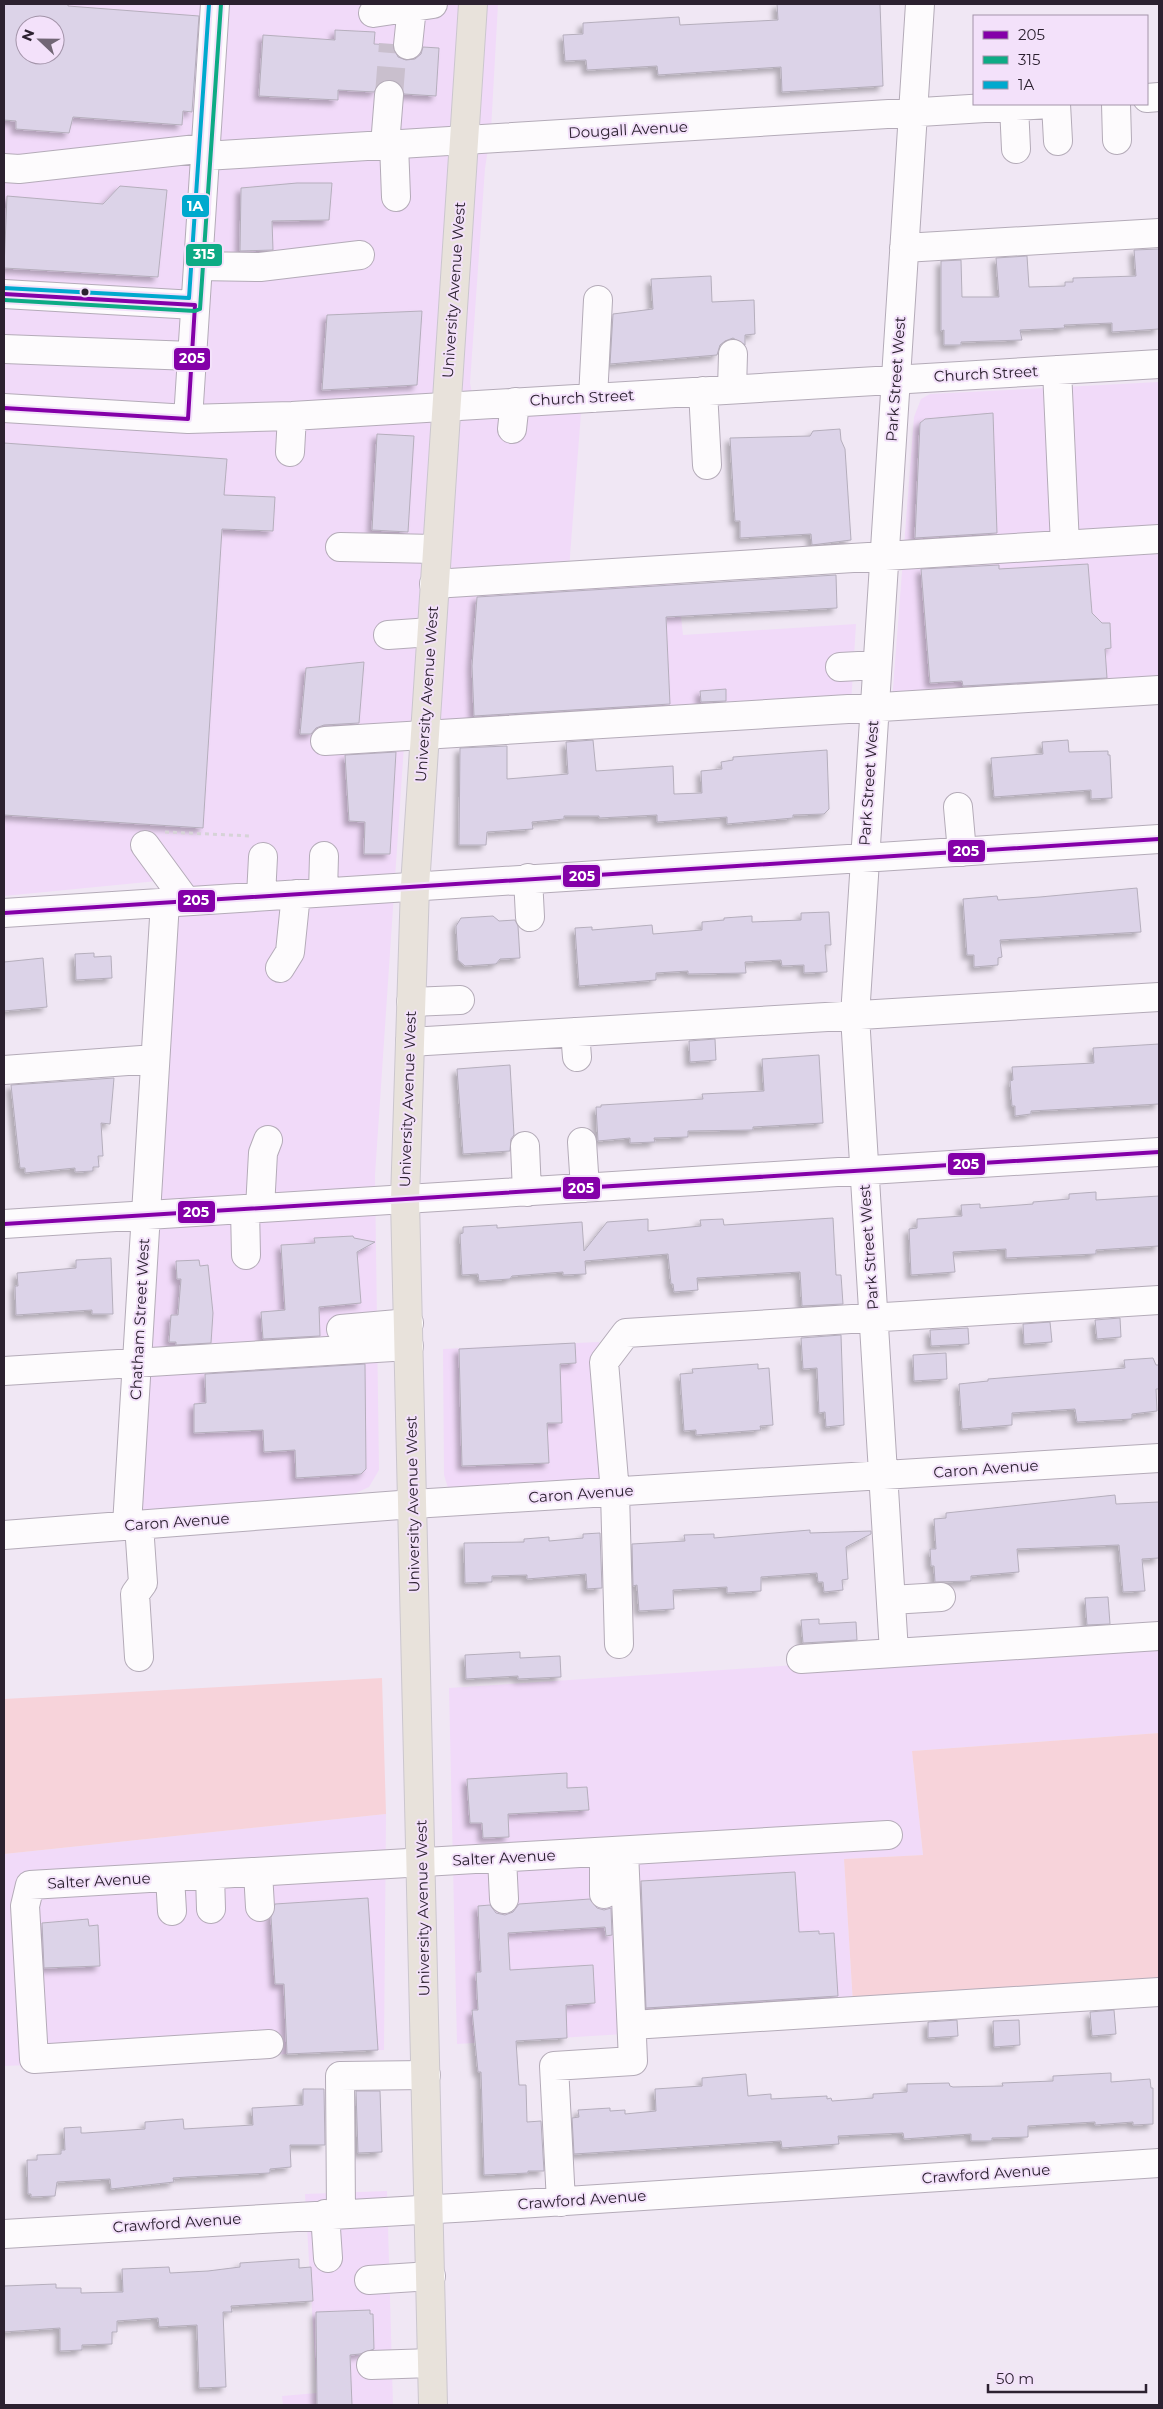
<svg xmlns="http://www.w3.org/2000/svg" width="1163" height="2409" font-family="Montserrat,sans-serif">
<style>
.built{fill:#f1daf9;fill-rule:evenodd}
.green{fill:#f7d3da}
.building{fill:#dcd3e8;stroke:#b5aebc;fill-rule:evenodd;filter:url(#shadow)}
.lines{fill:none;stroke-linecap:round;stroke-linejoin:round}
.minor-tunnel{stroke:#c9bfcd;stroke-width:28;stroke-dasharray:28 14;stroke-linecap:butt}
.minor-casing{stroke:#b4abb8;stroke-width:30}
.major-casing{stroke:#cbc6ce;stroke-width:30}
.path{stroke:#d6d3d7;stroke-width:3;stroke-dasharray:4 4;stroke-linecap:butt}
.minor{stroke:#fdfbfd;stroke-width:28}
.major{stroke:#e8e2db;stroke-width:28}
.bus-1-casing{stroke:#f3e1fa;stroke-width:8}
.bus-2-casing{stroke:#f3e1fa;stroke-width:8}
.bus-3-casing{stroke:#f3e1fa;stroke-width:8}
.bus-1{stroke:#8400a8;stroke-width:4}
.bus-2{stroke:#0dab85;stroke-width:4}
.bus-3{stroke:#00a9ce;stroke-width:4}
.bus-dot{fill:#2c2130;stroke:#f3e1fa;stroke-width:2}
.labels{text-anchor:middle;stroke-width:4;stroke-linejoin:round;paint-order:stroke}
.street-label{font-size:15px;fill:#2c2130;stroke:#f3e1fa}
.line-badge{stroke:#f3e1fa;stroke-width:2}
.badge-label{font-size:14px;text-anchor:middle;font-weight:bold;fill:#fff}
</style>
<defs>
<filter id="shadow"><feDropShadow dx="-4.5" dy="4.5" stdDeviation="2.5" flood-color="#0004"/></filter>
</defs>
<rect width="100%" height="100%" fill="#f0e7f4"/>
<path class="built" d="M4,4H498L491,130L485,168L470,383L477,419L581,413L569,569L675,563L683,635L856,624L851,704L405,730L375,1175L379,1470L369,1487L354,1494L137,1513L174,935L188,878L4,896ZM25,25H55V55H25Z
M1159,382V685L892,701L914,417L921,399L930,394Z
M599,1342L606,1482L457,1495L448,1488L444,1475L443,1349Z
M1159,1641V1733L912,1751L923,1855L844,1859L853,2004L625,2034L457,2044L449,1688Z
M386,1814L384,2050L4,2066V1854Z
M387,2191L393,2405H283L282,2396L317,2393L305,2194Z"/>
<path class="green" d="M382,1678L386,1814L4,1854V1699Z
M1159,1733V1986L853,2004L844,1859L923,1855L912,1751Z"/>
<path class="building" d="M4,4H68V6L199,16L192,112L183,111L182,125L73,117L69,133L16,129V121L4,120ZM25,25H55V55H25Z
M777,4H880L883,86L782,92L781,67L658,75L657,66L587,70L586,60L565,61L563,35L583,34V23L679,17L680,25L778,20Z
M335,30L375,32L374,44L393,45L398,57L406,60L415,59L421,54L423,47L439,48L436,96L404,94L398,82L390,79L382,81L374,92L338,90V100L259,96L263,35L335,40Z
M297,183H332L329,220L272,221L273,250L240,251L241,188Z
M120,186L167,190L158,277L4,268L7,196L103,204Z
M1159,249V329L1112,332V323L1064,325L1065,328L1020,330L1022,340L961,342V345H944V330L941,331V261L961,260L962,297H999L996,258L1027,256L1029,287L1065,286V282H1073V278L1136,276L1134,250Z
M711,276L712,302L754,300L755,334L745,335V345L733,338L725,341L720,345L717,355L610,364L613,314L653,309L651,279Z
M422,311L417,385L322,390L327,315Z
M993,413L997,533L915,538L920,423L925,419Z
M840,429L841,440L845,449L851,540L812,545L811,534L740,538V521H735L730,438L810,436L813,431Z
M377,434L414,436L408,532L372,530Z
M4,443L227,459L224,495L275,497L273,531L222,529L203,828L4,815Z
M1088,564L1092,613L1102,623H1110L1111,648L1105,649L1107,678L963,686L962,681L930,683L921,569L999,565V569Z
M836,575L837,608L666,617L670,704L474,716L472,666L477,597Z
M364,662L359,723L324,725L316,728L311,734H300L306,668Z
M726,689V701L701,702L700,691Z
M593,740L596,771L673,766L674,794L702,793L701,771L722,769L721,762L733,760V757L827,750L829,809L824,814L793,815V818L727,824V817L657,822V815L599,818V816H564V819L532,822L533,829L487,832L486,845H459L460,748L507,746V779L568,774L566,742Z
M1068,740L1069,752L1108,751V755H1110L1112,798L1091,799V790L994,797L991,758L1043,754L1042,742Z
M396,752L390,854H364L365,822L349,821L345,755Z
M1137,888L1141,932L1000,940L1002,957L998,958V965L974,967V955H967L963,899L997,896L998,900L1040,897Z
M829,912L831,945H825L827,972L804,973V965L782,966L781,960L745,962L746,973L688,974V971L656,973V980L579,986L575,928L592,927V930L652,925L653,934L702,930V922L724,920V918L752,916V922L801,920V913Z
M493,916L499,921L515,920L518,926L520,958L500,959L496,964L465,966L458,960L456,926L461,918Z
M94,953V957L111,956L112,978L76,980L75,954Z
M43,958L47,1007L4,1011V962Z
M715,1039L716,1060L690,1062L689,1041Z
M1159,1044V1104L1031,1111V1114L1015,1116V1106H1012L1010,1081L1013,1080L1012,1067L1094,1063L1093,1048Z
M819,1055L823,1123L753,1127V1130L688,1131V1137L654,1138L655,1142L630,1143V1138L598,1141L596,1107H601V1105L703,1099L702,1094L764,1091L762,1059Z
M510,1065L514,1135L511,1139L510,1151L463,1154L457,1069Z
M114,1078L110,1124L101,1123L103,1156H98L99,1167H93V1171L75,1172V1168L25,1173V1168H20L11,1085Z
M1096,1192V1200L1159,1196V1246L1096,1250V1254L1006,1258V1249L953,1252L955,1272L911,1275L909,1229L917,1228V1219L962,1216L961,1205L980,1204V1208L1033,1204V1202L1069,1199V1194Z
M833,1218L836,1275H841L843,1304L802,1306L800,1272L697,1278L698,1290L674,1292L673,1284H671L668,1254L585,1261L586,1274L563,1275V1272L512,1276L510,1279L479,1281L478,1274L462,1275L460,1234L463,1233V1227L497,1225V1228L582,1222L584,1251L607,1222L648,1219V1231L701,1226L700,1220L723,1219L724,1225Z
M353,1236L354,1238L375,1242L357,1252L361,1303L319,1307L320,1336L263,1339L261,1312L285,1310L281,1245L315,1243L314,1238Z
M111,1258L113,1314H92V1310L16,1315L15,1286H18L17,1273L76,1268V1260Z
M199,1260L200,1266L208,1265L213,1313L211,1343L176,1345V1342H169L171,1315H178L181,1279H177L176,1261Z
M1120,1318L1121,1337L1097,1339L1095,1320Z
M1050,1322L1052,1342L1024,1344L1023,1324Z
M968,1328L969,1344L931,1346L930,1330Z
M841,1335L844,1425L826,1427L825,1412L819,1413L817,1368L803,1369L801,1338Z
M575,1343L576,1363L560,1364L562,1423H547L549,1463L462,1466L459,1349Z
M946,1353L947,1379L914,1381L913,1355Z
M1153,1358L1156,1365H1159V1389H1156L1157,1411L1132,1414V1419L1077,1422L1075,1409L1012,1413V1425L962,1429L959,1384L988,1381V1379L1125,1368L1124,1360Z
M365,1364L366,1469L361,1474L296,1478L295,1450L264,1452L263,1430L194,1433V1404L206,1403L205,1374Z
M758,1364V1369L769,1368L773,1425L760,1426L761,1430L696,1435V1430L684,1431L680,1374L693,1373L692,1369Z
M1115,1495L1116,1504L1159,1502V1558L1142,1559L1145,1591L1123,1592L1119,1545L1017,1549L1019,1572L971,1576V1581L935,1582L934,1566H931L930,1549H936L934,1519L946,1518V1513Z
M810,1530V1533L871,1531V1534L846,1547L848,1579L842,1580L843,1590L824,1592L823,1582H818L817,1573L761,1577V1591L727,1593V1587L673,1590L674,1609L639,1611L637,1585L633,1586L632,1544L685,1541L684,1535L714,1534V1538Z
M600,1533L602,1588L587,1589L586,1574L527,1579V1575L492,1576V1582L465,1583L464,1543L524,1542V1539L549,1537V1541L583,1538V1534Z
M1108,1597L1110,1624L1087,1625L1085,1598Z
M819,1619V1624L856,1622L857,1640L803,1643L801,1620Z
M520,1652V1658L560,1656L561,1677L518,1679V1676L466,1679L465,1655Z
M567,1773V1788L587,1787L589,1810L508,1814L509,1837L483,1838L482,1823H470L467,1779Z
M795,1872L799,1932L819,1931V1934L834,1933L838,1996L646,2008L641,1881Z
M368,1898L378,2050L287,2054L284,1984H275L271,1917L275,1904Z
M590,1899L597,1908L604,1910L611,1908L612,1935L606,1936L605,1927L508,1933L510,1970L593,1965L595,2003L566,2005L567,2038L516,2041L519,2085H526L527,2122L541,2121L544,2171H528V2173L484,2175L481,2072H478L472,2010H478L476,1972H481L478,1906L490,1905L496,1913L505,1915L513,1912L519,1904Z
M88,1919L89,1926L98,1925L100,1966L44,1968L42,1923Z
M1114,2010L1116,2034L1092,2036L1090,2012Z
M957,2020L958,2036L928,2038V2022Z
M1019,2020L1020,2045L994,2047L993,2021Z
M1111,2073V2082L1150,2079L1151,2088H1153V2124L1133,2125V2122L1095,2125V2122L1028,2126V2137L992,2138V2141H971V2134L904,2139L903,2133L838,2136L839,2144L782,2148L781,2141L574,2154L572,2118L579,2117L578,2110L610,2108V2111L625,2110V2114L656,2111L655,2089L702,2086V2078L746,2074L748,2096L771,2094V2099L827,2096V2099L831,2098L832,2101L873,2098V2094L907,2092V2084L949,2083L950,2086L953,2087L1003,2086L1002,2083L1053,2081V2076Z
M303,2089H324L325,2145H290L291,2167L270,2169V2173L187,2177L173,2178L174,2182L111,2189L110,2179L57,2182L55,2196L31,2197V2194H28L27,2160H37V2155L61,2154V2150H65L64,2128L81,2127V2133H85L145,2129V2122L183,2119L184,2129L253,2125L252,2108L303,2105Z
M356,2091H380L382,2152L358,2153Z
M299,2259V2268L311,2267L313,2301L231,2306L232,2312H223L226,2387L199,2388L197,2325L159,2327L158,2318L117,2321V2332H112V2344L82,2345V2350L60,2351V2328L4,2332V2286L56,2284V2288H81V2293L123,2292L122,2269L169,2267L170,2273L208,2271L240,2267V2263Z
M370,2310V2314H373L374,2349L360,2354L350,2355L352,2405H317L316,2312Z"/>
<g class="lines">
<path class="minor-tunnel" d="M389,95L393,44"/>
<g class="minor-casing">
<path id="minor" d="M373,13L433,4
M408,45L412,7
M1147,98L1159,97
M1056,104L1058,141
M1116,104L1117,140
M1014,106L1016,149
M394,144L396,197
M385,145L389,95
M205,156L1050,104
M4,168L19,169L206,148
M904,248L1159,233
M198,266L260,267L360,255
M4,294L195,305
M4,349L192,356
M1057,370L1065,545
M732,389L733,354
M703,391L707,465
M593,398L598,300
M4,408L188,419L292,416L1159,364
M188,419L215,4
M512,429L515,402
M290,452L292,416
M340,547L436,549
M434,584L1159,539
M388,635L431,632
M840,667L877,665
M325,741L1159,690
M958,807L962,852
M145,845L186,901
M528,878L530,917
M323,892L324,856
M261,896L263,857
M4,913L1159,839
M280,968L290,952L296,894
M411,1002L460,1000
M575,1032L577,1057
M410,1042L1159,997
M4,1070L155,1059
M582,1142L585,1188
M525,1146L527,1192
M260,1208L263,1153L268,1140
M245,1209L246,1255
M4,1224L1159,1152
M341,1329L409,1323
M4,1371L409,1346
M127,1525L165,902
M139,1525L143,1583L135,1594L139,1657
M4,1535L413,1504L1159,1458
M891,1600L941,1597
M619,1644L615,1492L604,1362L626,1333L1159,1300
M894,1652L855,1016L920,4
M801,1659L1159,1636
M604,1852V1894
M502,1858L504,1899
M258,1872L260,1907
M210,1875L211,1909
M170,1877L172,1911
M632,2025L1159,1992
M269,2044L34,2059L25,1906L30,1885L888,1835
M561,2202L554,2066L633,2061L624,1851
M341,2213L340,2076L426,2075
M325,2214L328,2258
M4,2234L472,2207L1159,2163
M369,2280L431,2276
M371,2365L432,2363"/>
</g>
<g class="major-casing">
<path id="major" d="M433,2405L405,1200L415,886L473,4"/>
</g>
<path class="path" d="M165,832L251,836"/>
<use href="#minor" class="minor"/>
<use href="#major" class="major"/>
<g class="bus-1-casing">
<path id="bus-1" d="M4,294L195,305L188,419L4,408
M4,913L1159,839
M4,1224L1159,1152"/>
</g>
<g class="bus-2-casing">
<path id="bus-2" d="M4,300L195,311L200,309L221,4"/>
</g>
<g class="bus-3-casing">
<path id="bus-3" d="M4,288L189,298L209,4"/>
</g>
<use href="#bus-1" class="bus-1"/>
<use href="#bus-2" class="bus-2"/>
<use href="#bus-3" class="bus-3"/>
</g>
<circle class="bus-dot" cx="85" cy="292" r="4.5"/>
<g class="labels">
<g class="street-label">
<text transform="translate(628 130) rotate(-3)" y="5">Dougall Avenue</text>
<text transform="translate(454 290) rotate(-86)" y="5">University Avenue West</text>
<text transform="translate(986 374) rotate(-3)" y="5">Church Street</text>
<text transform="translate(896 379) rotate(-86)" y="5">Park Street West</text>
<text transform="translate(582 398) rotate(-3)" y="5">Church Street</text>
<text transform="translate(427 694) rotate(-86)" y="5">University Avenue West</text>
<text transform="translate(869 783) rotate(-86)" y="5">Park Street West</text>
<text transform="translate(408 1099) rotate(-88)" y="5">University Avenue West</text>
<text transform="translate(869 1247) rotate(-94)" y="5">Park Street West</text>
<text transform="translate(140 1319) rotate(-87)" y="5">Chatham Street West</text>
<text transform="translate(986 1469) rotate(-4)" y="5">Caron Avenue</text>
<text transform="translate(581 1494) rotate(-4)" y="5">Caron Avenue</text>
<text transform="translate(413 1504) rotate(-91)" y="5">University Avenue West</text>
<text transform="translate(177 1522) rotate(-4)" y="5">Caron Avenue</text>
<text transform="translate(504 1858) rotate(-3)" y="5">Salter Avenue</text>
<text transform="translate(99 1881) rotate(-3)" y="5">Salter Avenue</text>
<text transform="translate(423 1908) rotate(-91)" y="5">University Avenue West</text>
<text transform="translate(986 2174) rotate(-4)" y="5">Crawford Avenue</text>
<text transform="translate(582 2200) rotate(-4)" y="5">Crawford Avenue</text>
<text transform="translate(177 2223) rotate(-4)" y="5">Crawford Avenue</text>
</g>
</g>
<g class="line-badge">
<rect x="181" y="194" width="29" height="24" rx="5" fill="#00a9ce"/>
<rect x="185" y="243" width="38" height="24" rx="5" fill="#0dab85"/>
<rect x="173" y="347" width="38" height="24" rx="5" fill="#8400a8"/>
<rect x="947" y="839" width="39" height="24" rx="5" fill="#8400a8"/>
<rect x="562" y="864" width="39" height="24" rx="5" fill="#8400a8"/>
<rect x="177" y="889" width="39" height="24" rx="5" fill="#8400a8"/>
<rect x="947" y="1152" width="39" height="24" rx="5" fill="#8400a8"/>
<rect x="562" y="1176" width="39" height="24" rx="5" fill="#8400a8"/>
<rect x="177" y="1200" width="39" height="24" rx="5" fill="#8400a8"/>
</g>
<g class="badge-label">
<text x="195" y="211">1A</text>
<text x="204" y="259">315</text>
<text x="192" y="363">205</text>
<text x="966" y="856">205</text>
<text x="582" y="881">205</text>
<text x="196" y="905">205</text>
<text x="966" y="1169">205</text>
<text x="581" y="1193">205</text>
<text x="196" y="1217">205</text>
</g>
<rect width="1163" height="2409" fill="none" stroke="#2c2130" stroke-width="10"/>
<rect x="973" y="15" width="175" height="90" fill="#f3e1fa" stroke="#a394a9"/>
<rect x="983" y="31" width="25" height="8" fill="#8400a8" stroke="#a394a9"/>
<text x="1018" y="40" font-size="15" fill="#2c2130">205</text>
<rect x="983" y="56" width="25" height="8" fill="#0dab85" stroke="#a394a9"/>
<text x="1018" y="65" font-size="15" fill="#2c2130">315</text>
<rect x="983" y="81" width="25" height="8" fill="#00a9ce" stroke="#a394a9"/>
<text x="1018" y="90" font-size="15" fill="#2c2130">1A</text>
<g transform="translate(40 40) rotate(292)"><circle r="24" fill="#f3e1fa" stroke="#a394a9"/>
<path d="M0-4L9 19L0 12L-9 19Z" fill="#716675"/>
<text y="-8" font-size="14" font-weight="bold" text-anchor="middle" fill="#2c2130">N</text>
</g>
<path d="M988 2384v8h158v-8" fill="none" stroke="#2c2130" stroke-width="2.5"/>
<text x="996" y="2384" font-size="15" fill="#2c2130" stroke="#f3e1fa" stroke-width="4" paint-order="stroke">50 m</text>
</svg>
